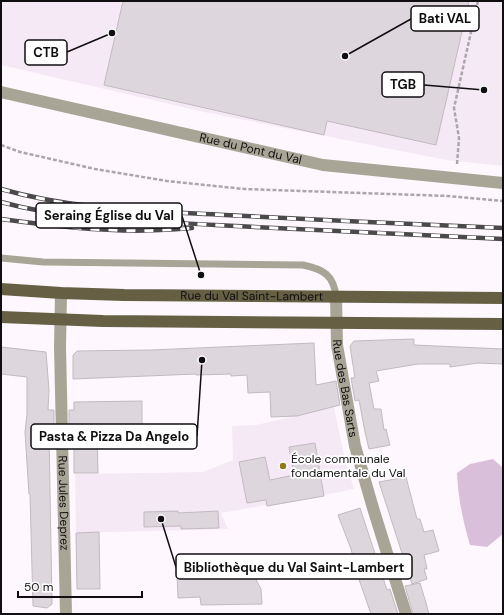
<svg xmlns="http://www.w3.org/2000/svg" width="504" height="615" font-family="'DM Sans',sans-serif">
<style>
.built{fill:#f6e9f6}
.green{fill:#dabfda}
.building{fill:#ddd7dd;stroke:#c1bbc1}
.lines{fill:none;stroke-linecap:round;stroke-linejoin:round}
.path{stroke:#aaa6aa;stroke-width:2.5;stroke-dasharray:4 2;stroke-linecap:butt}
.lane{stroke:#a9a596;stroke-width:7}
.street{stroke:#a9a596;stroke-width:12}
.primary{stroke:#665f44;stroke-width:12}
.rail-casing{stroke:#4c494c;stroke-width:4.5}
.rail{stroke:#fff;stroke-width:3;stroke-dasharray:9;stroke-linecap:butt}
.poi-dot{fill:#907b21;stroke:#fff;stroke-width:1.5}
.labels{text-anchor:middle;stroke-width:3.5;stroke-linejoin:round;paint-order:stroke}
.street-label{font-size:12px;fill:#100e10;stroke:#fff}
.poi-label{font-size:12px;fill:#100e10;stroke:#fff;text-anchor:start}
.leader{fill:none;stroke:#100e10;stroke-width:1.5}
.callout-dot{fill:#100e10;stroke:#fff;stroke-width:1.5}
.callout{fill:#fff;stroke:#100e10;stroke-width:1.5}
.callout-label{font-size:13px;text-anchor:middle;font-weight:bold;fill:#100e10}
</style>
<rect width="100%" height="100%" fill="#fef8fe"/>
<path class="built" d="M1,1H503V166L446,160L204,112L1,65Z
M334,407L345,460L354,489L267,507V505L221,513L228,529L76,533L75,474L203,472L233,460L232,426L256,425Z"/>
<path class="green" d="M493,459L503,468V534L487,547L470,545C463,521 458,498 457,473L470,464Z"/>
<path class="building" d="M123,1H469L436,145L327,121L324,135L104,85Z
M414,339V345L503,349V364L478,363L450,367V364H418L376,371L379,381L369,383L374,409H381L384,430L386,429L390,445L369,449L365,432L359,400L355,401L351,378H355L350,346L354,341Z
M314,343L316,385L336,381L340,405L297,416L271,417L270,392L248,393L247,375L231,376V374L196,375V374L73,379V355L77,351L151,350Z
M1,347L46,352L49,390L48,410H54V433H49L52,604L47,608L33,606L30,494H29L25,432L27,414V377L1,374Z
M142,401V426L97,428L98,473H74V433H69V410H74V402Z
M315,443L324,496L267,506L266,500L247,503L239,462L265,457L270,480L294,475L289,447Z
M406,477L417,519H420L424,532L433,530L439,551L424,555L427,569H424L427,579L412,584L379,482Z
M360,508L387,590L390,589L398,614H371L354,565L355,564L351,549L338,515Z
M178,511V513L218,511L219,528L181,529V526L144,527V512Z
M99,532L100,589H77L76,533Z
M200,572V575L253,574L261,589L262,604L201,605L200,597L178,598L177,573Z
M420,583L426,603L429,614H413L405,586Z"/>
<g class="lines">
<path class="path" d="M1,145L20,152L95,169L167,181L244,189L448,196L503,201
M457,164L459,138L454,108L478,1"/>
<path class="lane" d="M1,258L43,262L303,265C323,269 334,275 336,297"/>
<g class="street">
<path id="s1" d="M1,92L323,165L503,183"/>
<path id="s2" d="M61,293L60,347L66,614"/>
<path id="s3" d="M336,297L337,345L355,446L373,508L406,614"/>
</g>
<g class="primary">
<path id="s4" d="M1,289L61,293L124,295L503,298"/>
<path d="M1,317L103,321L503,324"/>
</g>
<g class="rail-casing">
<path id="rail" d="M1,189C74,210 150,211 225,215C318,220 410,224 503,228
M1,202C70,221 144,221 215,225C311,230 407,234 503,239
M1,219C38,224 76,229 113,230C140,232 166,230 192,228"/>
</g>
<use href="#rail" class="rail"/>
</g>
<circle class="poi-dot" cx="283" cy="466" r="4"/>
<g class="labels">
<g class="street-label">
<text dy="4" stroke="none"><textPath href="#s1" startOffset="256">Rue du Pont du Val</textPath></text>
<text dy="4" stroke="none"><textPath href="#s4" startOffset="251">Rue du Val Saint-Lambert</textPath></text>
<text dy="4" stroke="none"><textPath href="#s3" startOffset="92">Rue des Bas Sarts</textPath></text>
<text dy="4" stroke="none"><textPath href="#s2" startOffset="210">Rue Jules Deprez</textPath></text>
</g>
<g class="poi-label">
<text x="291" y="463">École communale<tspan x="291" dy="14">fondamentale du Val</tspan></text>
</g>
</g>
<path class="leader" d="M345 56L411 19M112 33L67 52M484 90L424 85M201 275L182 216M202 360L197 436M161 519L176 567"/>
<g class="callout-dot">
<circle cx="345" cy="56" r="4"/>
<circle cx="112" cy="33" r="4"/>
<circle cx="484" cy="90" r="4"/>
<circle cx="201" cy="275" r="4"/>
<circle cx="202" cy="360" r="4"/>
<circle cx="161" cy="519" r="4"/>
</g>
<g class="callout">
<rect x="411" y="6" width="68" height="25" rx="4"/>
<rect x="25" y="40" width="42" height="25" rx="4"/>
<rect x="382" y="72" width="42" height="25" rx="4"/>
<rect x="36" y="203" width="146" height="25" rx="4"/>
<rect x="31" y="424" width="166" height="25" rx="4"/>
<rect x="176" y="554" width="236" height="25" rx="4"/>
</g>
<g class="callout-label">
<text x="445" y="23">Bati VAL</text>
<text x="46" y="57">CTB</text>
<text x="403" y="89">TGB</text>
<text x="109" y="220">Seraing Église du Val</text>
<text x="114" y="441">Pasta &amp; Pizza Da Angelo</text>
<text x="294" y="572">Bibliothèque du Val Saint-Lambert</text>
</g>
<rect width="504" height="615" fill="none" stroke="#100e10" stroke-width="4"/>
<path d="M18 591v6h124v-6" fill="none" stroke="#100e10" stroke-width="2"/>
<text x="24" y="591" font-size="12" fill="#100e10" stroke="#ffffff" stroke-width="3" paint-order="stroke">50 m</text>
</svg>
